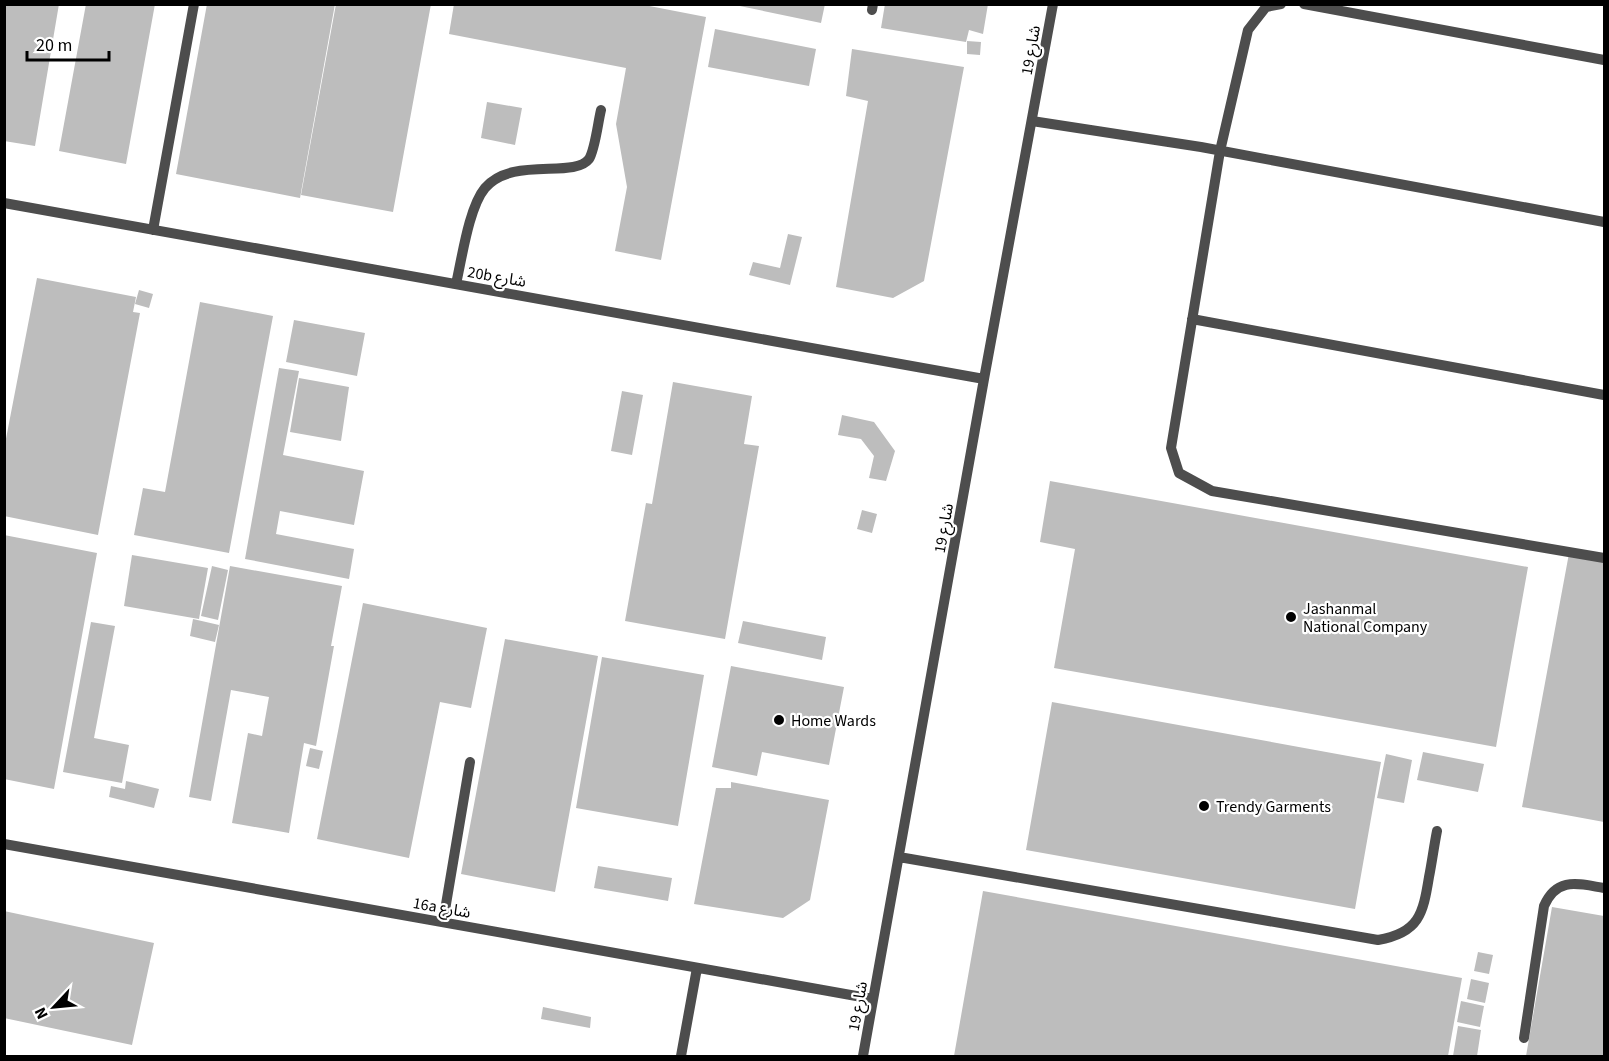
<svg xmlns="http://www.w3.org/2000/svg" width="1609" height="1061" font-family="'Source Sans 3','Noto Sans Arabic',sans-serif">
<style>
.building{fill:#bdbdbd}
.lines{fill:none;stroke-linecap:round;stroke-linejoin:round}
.minor{stroke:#4d4d4d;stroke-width:10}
.poi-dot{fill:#000;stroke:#fff;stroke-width:2}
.labels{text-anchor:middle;stroke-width:4.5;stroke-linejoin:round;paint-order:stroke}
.street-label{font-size:16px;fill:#000;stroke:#fff}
.poi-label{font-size:16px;fill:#000;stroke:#fff;text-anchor:start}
</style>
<rect width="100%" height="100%" fill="#fff"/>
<path class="building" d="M4,4H59L35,146L4,141Z
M86,4H155L126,164L59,151Z
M207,4H335L300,198L176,174Z
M336,4H431L393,212L301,195Z
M454,4H639L706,17L661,260L615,251L627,187L616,124L626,68L449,34Z
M730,4H825L821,23Z
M885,4H988L983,34L969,30L966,42L881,28Z
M715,29L816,49L809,86L708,67Z
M967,41L981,42L980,55L967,54Z
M852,49L964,67L924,281L893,298L836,287L868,101L846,96Z
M487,102L522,108L515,145L481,138Z
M788,234L802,237L790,285L749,275L753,262L780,268Z
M37,278L136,297L133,312L140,313L98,535L4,516V449Z
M139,290L153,294L149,308L135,304Z
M200,302L273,316L229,553L134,535L143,488L165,492Z
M294,320L365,333L357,376L286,362Z
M279,368L299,371L283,455L364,471L354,525L280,511L276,534L354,549L349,579L245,559Z
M299,378L349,387L341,441L290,432Z
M673,382L752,396L744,444L759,446L725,639L625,621L646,503L652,504Z
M622,391L643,395L632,455L611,451Z
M842,415L874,422L895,451L886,481L869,478L874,456L861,439L838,435Z
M1050,481L1528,567L1496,747L1054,668L1075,549L1040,542Z
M862,510L877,514L872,533L857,529Z
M4,535L97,553L54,789L4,779Z
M1570,548L1604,554V822L1522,807Z
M132,555L208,568L199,619L124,606Z
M212,566L228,570L218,620L201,616Z
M230,566L342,586L331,646H334L316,746L304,743L289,833L232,823L248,733L262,736L269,697L231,690L211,801L189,797Z
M363,603L487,628L471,708L440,702L409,858L317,839Z
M193,619L219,625L215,642L190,636Z
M743,621L826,637L822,660L738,643Z
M91,622L115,626L94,738L129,745L122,783L63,772Z
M505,639L598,656L555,892L461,874Z
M602,657L704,675L678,826L576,808Z
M731,666L844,687L829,765L762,752L757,776L712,767Z
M1052,702L1381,762L1355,909L1026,850Z
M310,748L323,751L319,769L306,766Z
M1423,752L1484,764L1478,792L1417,780Z
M1386,754L1412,760L1404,803L1377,798Z
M126,781L159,789L154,808L109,797L111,786L125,789Z
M731,782L829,800L810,900L783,918L694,904L716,788H731Z
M598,866L672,878L668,901L594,888Z
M983,891L1462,978L1448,1056H954Z
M1552,907L1604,916V1056H1526Z
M4,911L154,943L132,1045L4,1018Z
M1478,952L1493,955L1489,974L1474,971Z
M1471,979L1489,983L1485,1003L1467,999Z
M1461,1001L1484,1006L1480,1027L1457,1022Z
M543,1007L591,1017L590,1028L541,1019Z
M1458,1026L1481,1030L1477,1056H1453Z"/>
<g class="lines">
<path class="minor" d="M1281,4L1266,7L1248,30L1220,151L1171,448L1179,473L1212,491L1604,558
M1304,4L1604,60
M872,10L873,4
M1032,121L1201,147L1604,222
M4,203L984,379
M153,230L194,4
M456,284C462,258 469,207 485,188C512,156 574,179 589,159C595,150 598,122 601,110
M1192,319L1604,395
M4,844L873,999
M899,857L1378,940C1419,933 1423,914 1429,877C1432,862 1434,846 1437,831
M443,922L470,762
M1524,1038L1544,906C1557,876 1579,884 1604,888
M681,1056L697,968
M863,1056L984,379L1053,4"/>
</g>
<g class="poi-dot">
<circle cx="1291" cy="617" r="6"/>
<circle cx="779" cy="720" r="6"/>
<circle cx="1204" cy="806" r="6"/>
</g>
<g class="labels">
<g class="street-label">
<text transform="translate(1030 50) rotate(-80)" y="6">شارع 19</text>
<text transform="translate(497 276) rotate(10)" y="6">20b شارع</text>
<text transform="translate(943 528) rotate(-80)" y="6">شارع 19</text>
<text transform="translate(442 907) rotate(10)" y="6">16a شارع</text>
<text transform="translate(857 1006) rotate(-80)" y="6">شارع 19</text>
</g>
<g class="poi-label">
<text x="1303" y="614">Jashanmal<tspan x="1303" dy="18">National Company</tspan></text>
<text x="791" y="726">Home Wards</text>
<text x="1216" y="812">Trendy Garments</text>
</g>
</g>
<rect width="1609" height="1061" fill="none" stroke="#000000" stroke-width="12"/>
<g transform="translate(54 1007) rotate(244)" stroke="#ffffff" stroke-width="4.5" paint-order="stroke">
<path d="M0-4.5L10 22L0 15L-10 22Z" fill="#000000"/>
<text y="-9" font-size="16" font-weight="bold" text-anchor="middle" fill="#000000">N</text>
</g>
<path d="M27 51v9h82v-9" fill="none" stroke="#000000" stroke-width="3"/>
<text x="36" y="51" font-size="18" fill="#000000" stroke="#ffffff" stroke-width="4.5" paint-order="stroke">20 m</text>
</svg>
